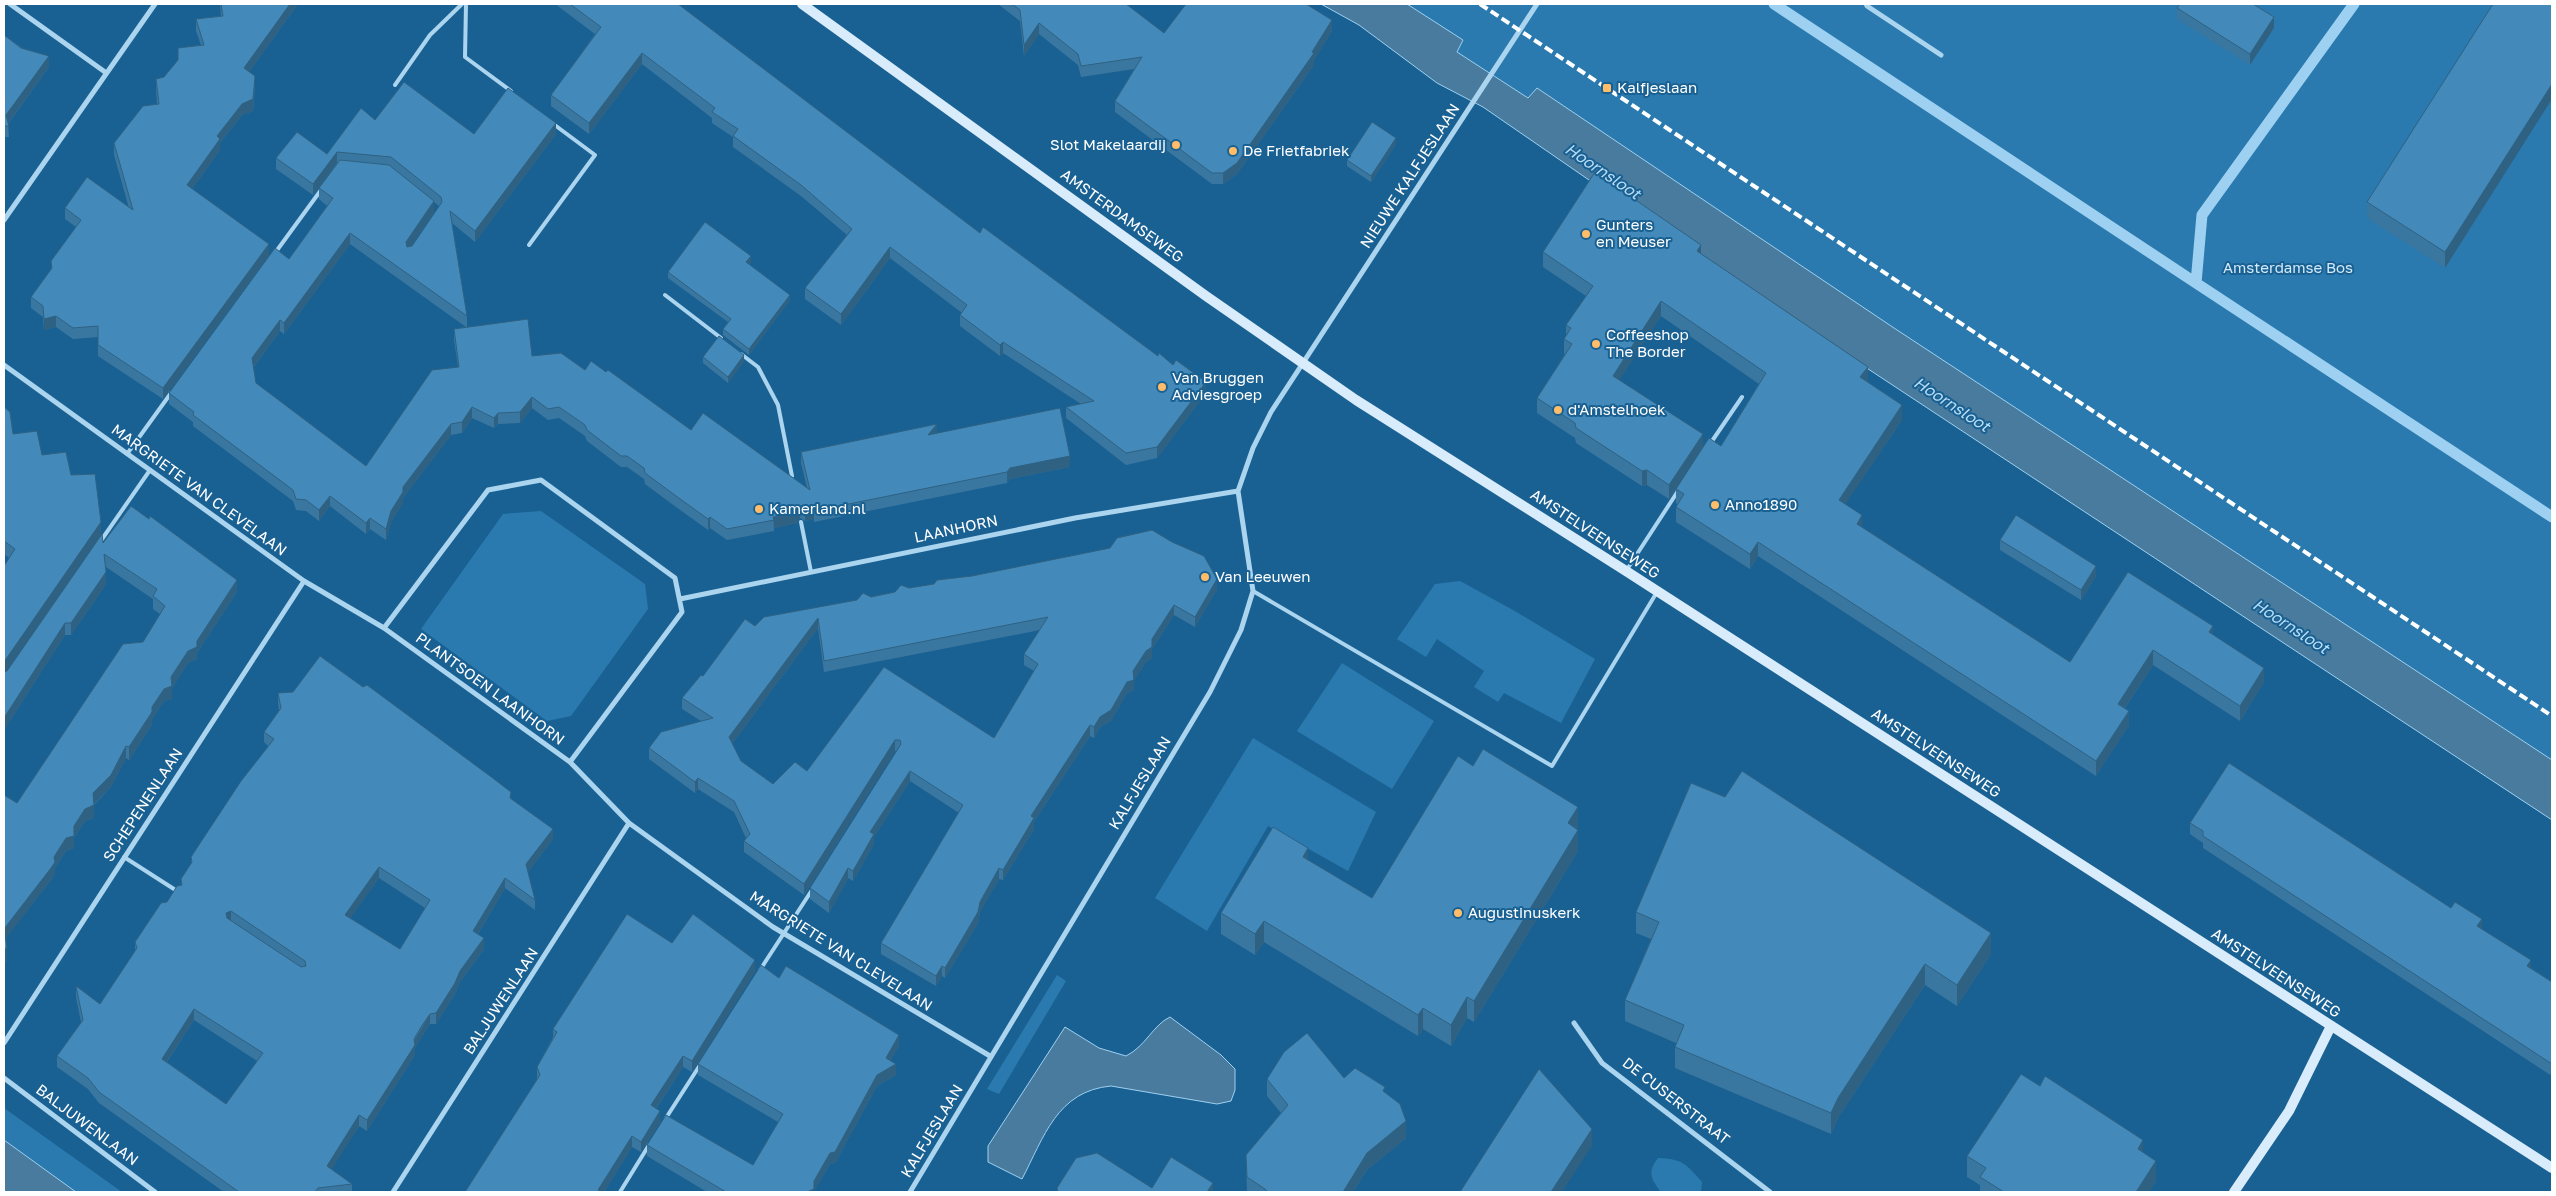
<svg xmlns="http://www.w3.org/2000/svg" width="2556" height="1196" font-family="'Golos Text',sans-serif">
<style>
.green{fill:#2a7aaf}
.water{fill:#497b9e;stroke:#9ed1f1}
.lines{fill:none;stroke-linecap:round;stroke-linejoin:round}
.stream{stroke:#9ed1f1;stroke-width:11}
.lane{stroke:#abd4ef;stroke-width:4}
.street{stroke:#abd4ef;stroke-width:5}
.secondary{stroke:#d8ecfb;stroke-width:10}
.rail{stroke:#fff;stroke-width:4;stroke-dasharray:9 4;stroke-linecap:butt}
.wall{fill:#3a77a0;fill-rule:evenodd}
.shaded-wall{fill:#2f6182}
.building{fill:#438aba;stroke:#2f6182;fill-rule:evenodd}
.poi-dot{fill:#ffbd69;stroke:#1a6193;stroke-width:2}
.labels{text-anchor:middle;stroke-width:4;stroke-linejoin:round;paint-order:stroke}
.poi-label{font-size:15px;fill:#fff;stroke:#1a6193;text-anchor:start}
.street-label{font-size:15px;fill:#fff;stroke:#1a6193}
.park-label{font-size:15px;fill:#d1eafb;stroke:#1a6193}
.water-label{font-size:16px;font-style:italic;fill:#b7ddf6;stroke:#1a6193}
</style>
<rect width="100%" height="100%" fill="#1a6193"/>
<path class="green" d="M1407,4H2552V760L1894,328L1537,88L1528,98L1457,52L1463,40Z
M541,511L645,584L648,609L571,716L547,721L421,629L503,514Z
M1460,581L1513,610L1595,659L1561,723L1504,693L1498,702L1474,687L1484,671L1437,639L1426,657L1397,639L1435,584Z
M1342,663L1434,721L1392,789L1297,731Z
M1253,738L1376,812L1348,871L1268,826L1207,931L1155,898Z
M1057,975L1066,981L999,1094L987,1089Z
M4,1108L122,1192H75L4,1140Z
M1658,1158C1683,1159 1686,1164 1702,1182L1701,1192H1661C1651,1179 1647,1172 1658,1158Z"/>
<path class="water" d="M1321,4H1407L1463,40L1457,52L1528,98L1537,88L1894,328L2552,760V820L1756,295L1483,107L1437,83L1359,25Z
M1170,1017L1221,1055L1235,1069V1090L1231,1101L1217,1104L1111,1086C1057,1091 1044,1137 1022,1179L988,1162V1146L1065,1027L1099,1048L1126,1056C1146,1046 1153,1025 1170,1017Z
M4,1140L76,1192H4Z"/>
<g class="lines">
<path class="stream" d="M1774,4L2196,283
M2354,4L2202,215L2196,283L2552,517"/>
<path class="lane" d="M466,4L465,57L511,91
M395,85L430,35L462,4
M529,245L595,155L552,123
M275,253L321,190
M665,295L721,338
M741,354L758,367L778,405L792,476
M1710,444L1742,397
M127,454L171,393
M801,522L811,572
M100,542L150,470
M1626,571L1678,491
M1253,591L1552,766L1657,592
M124,857L177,891
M760,970L812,890
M666,1118L700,1065
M620,1192L649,1145"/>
<path class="street" d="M10,4L105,72
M1866,4L1867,6L1941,55
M4,220L155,4
M4,365L304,581L384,628L570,762L629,823L773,927L990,1056
M680,599L1075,518L1238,491
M384,628L488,490L541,480L675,578L682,612L570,762
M1574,1023L1602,1063L1770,1192
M4,1043L304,581
M4,1078L155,1192
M393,1192L629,823
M910,1192L1210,692L1241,630L1253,591L1238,491L1253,448L1271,412L1537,4"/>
<path class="secondary" d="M802,4L1206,296L1356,400L1626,571L2552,1168
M2234,1192L2289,1111L2331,1026"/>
<path class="rail" d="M1480,4L2552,716"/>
</g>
<path class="wall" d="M220,4H298L249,72L255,87L253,111L242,115L220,143V150L192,189L269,255L163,399L98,356V337L73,339L56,327L44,330L43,317L31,308V297L51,269V261L76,227L65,219V208H129L114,155V143L157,104L156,90V79L164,77L178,60V48L201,45L196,31V19L221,16Z
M555,4H678L980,233L1206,393L1157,458L1126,465L1066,418V407L1081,404L1003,353L1000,356L960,326V315L962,313L890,258L841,325L805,299V288L847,235L801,196L733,147V137L712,123V118L642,64L589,134L551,106V95L595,34Z
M998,4H1126L1164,33L1332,31L1314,60V65L1237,174L1223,184H1212L1115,112V101L1134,69L1081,77L1078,65L1039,34L1024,56L1020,21Z
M2491,4H2552V99L2445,268L2367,218V202L2493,5Z
M2177,8L2274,28L2250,65L2177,19Z
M4,35L49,67L8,124L9,137H4Z
M375,120L474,134H556L475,242L452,223L467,316V327L532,356L585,370L606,372L691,430L807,488L801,463V452L937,434L1070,467L1010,479L1007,483L814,522V519L805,521L800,518L797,523L774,528V531L727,540L710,528L708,530L676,507L645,484L644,479L627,467H621L587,441L585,436L575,429L559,418L548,420L532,408L520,423L498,424L494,428L472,418L462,433L451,435L403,498V503L391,522L386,540L370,529L366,534L330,506L319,521L306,511L296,510L293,501L193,426V422L169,404V393L289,259L327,206L319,199V188L337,163L313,195L276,169V158L327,154ZM434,202L439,206L412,246L410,247L434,212ZM350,244L466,327L454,329V340L458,367L366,466L256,383L253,368L280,331L284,334Z
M1396,144L1371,182L1347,166V160Z
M1543,252L1701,254L1868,381L1867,382L1902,420L1845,504L1862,527L2070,662L2213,635L2264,682L2240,721L2153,665L2125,708L2129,725L2096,776L1758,556L1750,569L1676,522V507L1678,505L1676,503V490L1669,499L1647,485L1642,486L1576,443L1575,438L1537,413V398L1565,354H1564V339L1566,336V325L1586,296L1543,267ZM1661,316L1759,384L1721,446L1703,448L1619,380Z
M751,262L749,264L790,300L749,355L723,335V329L728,322L668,278V272Z
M703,357L744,361L728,383L703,363Z
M4,407L13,434L42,455L71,475L101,535L6,671L103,543L237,592L197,653V659L188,663L172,688V699L164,701L152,719V725L129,760L126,758L111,787L94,805V818L85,821L74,838V848L66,851L55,868V874L51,880L5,939L7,960L4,964V795L17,803L143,642L160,614L153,609V599L106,567V584L71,635H65L4,730V566L9,558L4,554Z
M2000,540L2096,576L2081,600L2000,550Z
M909,588L1217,589L1195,627L1174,615L1152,649V658L1146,662L1134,680V690L1127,693L1111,721L1100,727L1094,738L1090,736L1034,822V829L1003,880L999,879L980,912L978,923L945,978L942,976L936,986L881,954V943L959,813L910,781L874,837V844L853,881L848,878L829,913L810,899V888L897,751H895L804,895L744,852V841L746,838L734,812L698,789L695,793L649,759V748L701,721L682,709V698L703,676L755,626L871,597L895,592ZM818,628L824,672L1040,630L1024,654V665L1034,671L994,738L884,667L807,771L773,784L741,761L732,744Z
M278,693L511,798L553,839L528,872L535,900V910L505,888L478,934L484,949L460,982L455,994L436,1024H430L421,1038L415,1048V1055L367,1131L359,1126L331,1169L352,1184V1192H224L99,1103L88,1089L57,1067V1056L81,1022L76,997V986L100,1004L135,951V942L167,902L181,885V879L191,864V857L268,746L264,742V732L279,711L278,703ZM379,878L425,908L400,949L350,918ZM194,1020L257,1061L226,1104L167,1062Z
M2190,823L2482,929L2531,968L2552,982V1076L2203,848V843L2190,834Z
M1578,828L1577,829L1578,851L1474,1022L1467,1018L1451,1046L1423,1029L1418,1036L1264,942L1255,955L1221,934V913L1308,860L1372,898Z
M1636,912L1991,954L1957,1006L1925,985L1838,1118L1831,1134L1675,1068V1047L1676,1043L1625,1021V1000L1651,939L1636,933Z
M672,943L755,971L692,1072L683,1067L656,1109L660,1122L641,1152L632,1147L604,1192H465L537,1080V1067L553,1037V1029Z
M779,978L899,1046L890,1061L896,1075L877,1086L835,1163L830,1164L814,1191V1192H707L647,1156V1145L753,1165L778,1122L698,1075V1064Z
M1344,1078L1385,1092L1406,1138L1367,1170L1353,1192H1247L1246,1155L1281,1113L1267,1096V1079Z
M2143,1152L2156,1181L2149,1192H1980V1185L1967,1177V1156Z"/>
<path class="shaded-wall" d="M290,4H298L244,79V68Z
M2274,17V28L2250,65V54Z
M1332,20V31L1314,60V65L1237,174L1223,184V173L1312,52Z
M1039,23V34L1024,56V45Z
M642,53V64L589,134V123Z
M49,56V67L6,126V115Z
M255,76L253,111L242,115L220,143V150L187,196V185Z
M2552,84V99L2445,268V252Z
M556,123V134L475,242V231Z
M1396,138V144L1371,182V176Z
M337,152V163L313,195V184Z
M434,201V212L406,253V242Z
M350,233V244L284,334V323Z
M269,244V255L163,399V388Z
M1701,245V260L1697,251Z
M890,247V258L841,325V314Z
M751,256V262L746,267V262Z
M790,295V300L749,355V349Z
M1661,301V316L1613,390V376Z
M56,316V327L44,330V319Z
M280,320V331L252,369V358Z
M1003,342V353L1000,356V345Z
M744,355V361L728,383V377Z
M1868,367V381L1860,392V377Z
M1206,382V393L1157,458V447Z
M532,397V408L520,423V412Z
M1902,405V420L1839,514V500Z
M472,407V418L462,433V422Z
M498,413V424L494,428V418Z
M451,424V435L403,498V503L391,522L386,540V529L391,511L403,487Z
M937,424V435H928Z
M1703,434V449L1669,499V485Z
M1070,456V467L1010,479L1007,483V472L1010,468Z
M1647,470V485L1642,486V471Z
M330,496V506L319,521V510Z
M800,508V518L797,523L774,528L773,517Z
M814,508V519L805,521V510Z
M1862,515V530L1857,524Z
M710,517V528L708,530V519Z
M370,518V529L366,534V523Z
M101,522V535L4,675V662Z
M1758,542V556L1750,569V554Z
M2096,566V576L2081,600V590Z
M106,572V584L71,635V623Z
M1217,579V589L1195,627V617Z
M237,580V592L197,653V659L188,663L172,688V699L164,701L152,719V725L129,760V747L152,707L188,651L197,641Z
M1174,605V615L1152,649V658L1146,662L1134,680V690L1127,693L1111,721L1100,727L1094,738V727L1100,717L1133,671L1152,639Z
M818,618V628L729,748V737Z
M65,623V635L4,730V718Z
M2213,626V640L2209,632Z
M2153,650V665L2118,718V704Z
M2264,668V682L2240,721V706Z
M2129,711V725L2096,776V761Z
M1090,725V736L1034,822V829L1003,880V870L1031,816Z
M895,740V751L804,895V884Z
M126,746V758L111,787L93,805V793Z
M910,771V781L874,837V844L853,881V871L870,832Z
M698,778V789L695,793V782Z
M94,805V818L85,821L74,838V848L66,851L55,868V874L51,880L4,941V929L54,857L85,809Z
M1578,807V828L1568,844V823Z
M553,829V839L526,875V864Z
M1578,830V851L1474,1022V1001Z
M1308,848V869L1303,857Z
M379,867V878L345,926V915Z
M848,868V878L829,913V902Z
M999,868V879L980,912L978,923L945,978V968L980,902Z
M505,878V888L473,942V931Z
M231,911V922L226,923V913Z
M2482,919V931L2477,926Z
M1264,921V942L1255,955V934Z
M1991,933V954L1957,1006V985Z
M484,938V949L460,982L455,994L436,1024V1013L460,971Z
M7,947V960L4,964V951Z
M755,960V971L692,1072V1061Z
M2531,960V972L2527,966Z
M1925,964V985L1838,1118L1831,1134V1113L1838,1098Z
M942,966V976L936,986V976Z
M1467,997V1018L1451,1046V1025Z
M1423,1008V1029L1418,1036V1015Z
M194,1009V1020L162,1069V1059Z
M430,1014V1024L415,1048V1055L367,1131V1120Z
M899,1035V1046L886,1069V1058Z
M683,1056V1067L651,1116V1105Z
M896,1064V1075L877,1086L835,1163L830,1164L814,1191V1192H807L877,1075Z
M660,1111V1122L641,1152V1142Z
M359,1115V1126L327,1177V1166Z
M1406,1121V1138L1367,1170L1353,1192H1343L1367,1153Z
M1592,1129V1146L1562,1192H1551Z
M632,1136V1147L604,1192H598V1190Z
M2143,1140V1161L2138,1149Z
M2156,1161V1181L2149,1192H2136Z
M1213,1183V1192H1207Z"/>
<path class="building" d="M221,4H290L244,68L255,76L253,99L242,104L217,136L220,139L187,185L269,244L163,388L98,345V326L73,328L56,316L44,319L43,306L31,297L52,268L51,261L81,220L65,208L87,177L133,210L114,143L143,106L159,104L156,79L164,77L178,60V48L204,45L196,19L223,16Z
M570,4H678L980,233L983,227L1158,356L1159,353L1173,365L1176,360L1206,382L1157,447L1126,453L1066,407L1094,401L1003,342L1000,345L960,315L967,305L890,247L841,314L805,288L852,229L801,185L733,136L738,129L712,112L715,108L642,53L589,123L551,95L601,27Z
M1012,4H1126L1164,33L1186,4H1284L1286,5L1287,4H1306L1332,20L1312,52L1314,53L1237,163L1223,173H1212L1115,101L1142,57L1081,66L1078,54L1039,23L1024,45L1020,10Z
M2180,4H2253L2274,17L2250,54L2177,8Z
M2493,4H2552V84L2445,252L2367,202Z
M4,35L21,48L49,56L6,115L9,126H4Z
M404,82L474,134L508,88L556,123L475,231L450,211L467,316L350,233L284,323L280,320L252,358L256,383L366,466L432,370L459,367L454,329L528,319L532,356L561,353L585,370L591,361L606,372L608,370L691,430L703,413L810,490L801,452L937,424L928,435L1060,408L1070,456L1010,468L1007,472L814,511V508L805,510L800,508L797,512L773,517L774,520L727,529L710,517L708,519L676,496L645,473L644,468L627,456H621L587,430L585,425L575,418L559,407L548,409L532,397L520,412L498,413L494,418L472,407L462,422L451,424L403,487V492L391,511L386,529L370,518L366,523L330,496L319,510L306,500L296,499L293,490L193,415L194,412L169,393L275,248L289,259L333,198L319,188L340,160L389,165L434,201L406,242L407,247L412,246L442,202L441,197L391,157L337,152L313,184L276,158L297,132L327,154L361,108L375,120Z
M1372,122L1396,138L1371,176L1347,160Z
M1595,172L1701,245L1697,251L1868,367L1860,377L1902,405L1839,500L1862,515L1857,524L2070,662L2128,572L2213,626L2209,632L2264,668L2240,706L2153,650L2118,704L2129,711L2096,761L1758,542L1750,554L1676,507L1684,494L1676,489L1709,438L1721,446L1766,373L1661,301L1613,376L1703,434L1669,485L1647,470L1642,471L1576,428L1575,423L1537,398L1572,344L1564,339L1571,328L1566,325L1593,286L1543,252Z
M705,222L751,256L746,262L790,295L749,349L723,329L731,319L668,272Z
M719,336L744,355L728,377L703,357Z
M4,407L10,412L13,434L37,431L42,455L66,452L71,475L95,474L101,522L4,662V566L15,549L4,541Z
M131,506L149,519L150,516L237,580L197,641V647L188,651L171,677L172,686L164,689L152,707V712L129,747L126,746L111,775L93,793L94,805L85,809L74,826V836L66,838L54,857L55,862L51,868L4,929V795L17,803L123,644L143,642L165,606L153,596L157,589L104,554L106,572L71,623H65L4,718V672L7,671L102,534L103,543Z
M2016,515L2096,566L2081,590L2000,540Z
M1152,530L1172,542L1204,556L1217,579L1195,617L1174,605L1152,639V647L1146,651L1133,671L1134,680L1127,682L1111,710L1100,717L1094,727L1090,725L1031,816L1034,818L1003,870L999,868L980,902L978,912L945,968L942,966L936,976L881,943L963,805L910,771L870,832L874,834L853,871L848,868L829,902L810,888L901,744L900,740H895L804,884L744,841L750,834L734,801L698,778L695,782L649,748L661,732L713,718L682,698L701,675L703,676L745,619L755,626L764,617L857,600L863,593L871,597L895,592L901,585L909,588L934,584L937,580L972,576L1110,548L1117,538ZM1048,617L1024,654L1038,664L994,738L884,667L807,771L795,762L773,784L741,761L729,737L818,618L824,661Z
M320,656L363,687L367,685L490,776L511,792L510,798L553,829L526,864L535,900L505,878L473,931L484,938L460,971L455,983L436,1013L430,1014L421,1027L414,1039L415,1045L367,1120L359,1115L327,1166L352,1184L318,1188L315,1192H239L99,1092L88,1078L57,1056L83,1020L76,986L100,1004L137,948L135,942L161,903L167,902L177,886L182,885L181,879L192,862L191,857L241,781L274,739L264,732L281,708L278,693L293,692ZM379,867L430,900L400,949L345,915ZM231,911L305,961L306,966L301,967L227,918L226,913ZM194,1009L263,1053L226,1104L162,1059Z
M1483,749L1578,807L1568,823L1578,830L1474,1001L1467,997L1451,1025L1423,1008L1418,1015L1264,921L1255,934L1221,913L1273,827L1308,848L1303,857L1372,898L1458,756L1473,766Z
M2229,763L2451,908L2455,902L2482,919L2477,926L2531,960L2527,966L2552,982V1064L2203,836V831L2190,823Z
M1742,771L1991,933L1957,985L1925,964L1838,1098L1831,1113L1675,1047L1684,1025L1625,1000L1659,922L1636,912L1691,783L1725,797Z
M627,914L672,943L693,914L755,960L692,1061L683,1056L651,1105L660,1111L641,1142L632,1136L598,1190L601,1192H465L540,1075L537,1067L557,1032L553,1029Z
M4,930L7,947L4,951Z
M761,965L779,978L786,966L899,1035L886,1058L896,1064L877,1075L835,1152L830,1153L814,1181V1189L807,1192H726L647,1145L666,1115L753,1165L783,1114L698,1064Z
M1307,1033L1344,1078L1355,1068L1385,1087L1383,1091L1400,1104L1406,1121L1367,1153L1343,1192H1268L1265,1189L1247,1177L1246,1155L1288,1105L1267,1079L1284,1052Z
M1539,1069L1592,1129L1551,1192H1460Z
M2021,1074L2040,1086L2045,1076L2143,1140L2138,1149L2156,1161L2136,1192H2004L1980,1177L1986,1168L1967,1156Z
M1097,1153L1152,1188L1171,1157L1213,1183L1207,1192H1058L1057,1188L1076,1158Z"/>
<g class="poi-dot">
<rect x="1602" y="83" width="10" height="10" rx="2.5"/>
<circle cx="1176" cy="145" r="5"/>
<circle cx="1233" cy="151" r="5"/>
<circle cx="1586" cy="234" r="5"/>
<circle cx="1596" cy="344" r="5"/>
<circle cx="1162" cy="387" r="5"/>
<circle cx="1558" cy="410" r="5"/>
<circle cx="1715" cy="505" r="5"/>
<circle cx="759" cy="509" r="5"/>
<circle cx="1205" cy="577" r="5"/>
<circle cx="1458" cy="913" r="5"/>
</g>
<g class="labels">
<g class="poi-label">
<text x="1617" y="93">Kalfjeslaan</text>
<text x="1166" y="150" text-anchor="end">Slot Makelaardij</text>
<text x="1243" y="156">De Frietfabriek</text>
<text x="1596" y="230">Gunters<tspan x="1596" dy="17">en Meuser</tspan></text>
<text x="1606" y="340">Coffeeshop<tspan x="1606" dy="17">The Border</tspan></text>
<text x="1172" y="383">Van Bruggen<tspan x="1172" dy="17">Adviesgroep</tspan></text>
<text x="1568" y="415">d'Amstelhoek</text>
<text x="1725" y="510">Anno1890</text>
<text x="769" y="514">Kamerland.nl</text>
<text x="1215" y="582">Van Leeuwen</text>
<text x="1468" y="918">Augustinuskerk</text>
</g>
<g class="street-label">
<text transform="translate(1410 176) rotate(-57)" y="5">NIEUWE KALFJESLAAN</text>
<text transform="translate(1122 216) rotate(36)" y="5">AMSTERDAMSEWEG</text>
<text transform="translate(199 490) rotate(36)" y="5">MARGRIETE VAN CLEVELAAN</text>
<text transform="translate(956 529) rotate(-12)" y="5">LAANHORN</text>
<text transform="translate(1595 534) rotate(33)" y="5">AMSTELVEENSEWEG</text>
<text transform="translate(490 689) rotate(36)" y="5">PLANTSOEN LAANHORN</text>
<text transform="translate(1936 753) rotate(33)" y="5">AMSTELVEENSEWEG</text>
<text transform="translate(1140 783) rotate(-59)" y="5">KALFJESLAAN</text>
<text transform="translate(143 805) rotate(-57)" y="5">SCHEPENENLAAN</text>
<text transform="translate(841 951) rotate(32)" y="5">MARGRIETE VAN CLEVELAAN</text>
<text transform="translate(2276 973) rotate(33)" y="5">AMSTELVEENSEWEG</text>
<text transform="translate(501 1001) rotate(-57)" y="5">BALJUWENLAAN</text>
<text transform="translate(1676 1101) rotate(38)" y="5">DE CUSERSTRAAT</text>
<text transform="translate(87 1125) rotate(37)" y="5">BALJUWENLAAN</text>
<text transform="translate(932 1131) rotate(-59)" y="5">KALFJESLAAN</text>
</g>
<g class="park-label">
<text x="2288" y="273">Amsterdamse Bos</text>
</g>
<g class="water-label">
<text transform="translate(1603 171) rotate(34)" y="6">Hoornsloot</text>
<text transform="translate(1952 404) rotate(33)" y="6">Hoornsloot</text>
<text transform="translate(2291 626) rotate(33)" y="6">Hoornsloot</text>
</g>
</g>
<rect width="2556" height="1196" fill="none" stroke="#ffffff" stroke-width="10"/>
</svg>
